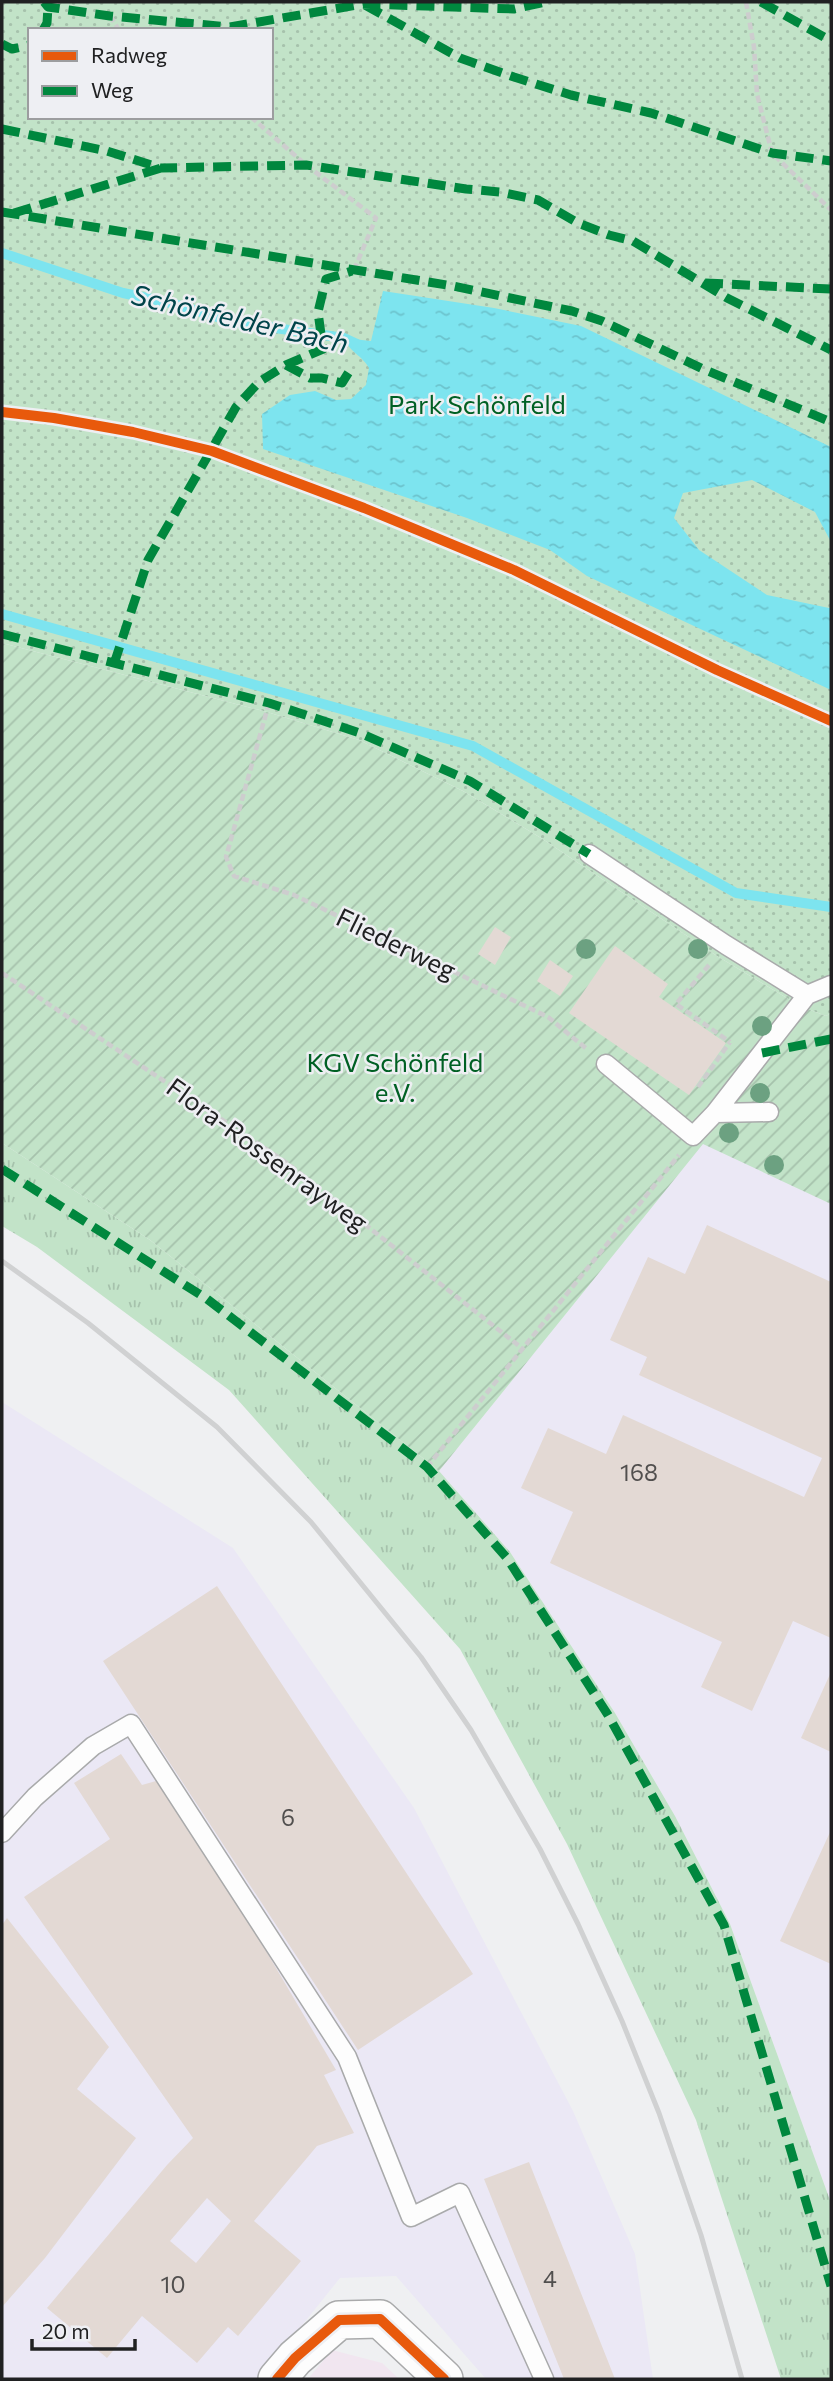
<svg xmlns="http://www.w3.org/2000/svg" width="833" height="2381" font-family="Commissioner,sans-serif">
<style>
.commercial{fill:#f1e6f0}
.industrial{fill:#ebe8f5}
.grass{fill:url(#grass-tufts)}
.park{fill:url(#park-dots);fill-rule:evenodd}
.garden{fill:url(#garden-furrows)}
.water{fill:url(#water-ripples)}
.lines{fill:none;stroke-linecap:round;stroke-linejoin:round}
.stream{stroke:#7de4ef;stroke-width:10}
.building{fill:#e3d9d4;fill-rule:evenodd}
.lane-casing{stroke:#a9aaab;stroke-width:21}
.street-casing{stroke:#a9aaab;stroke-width:40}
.path{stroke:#cdcdce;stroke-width:4.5;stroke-dasharray:7 3.5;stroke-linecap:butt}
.lane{stroke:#fdfdfd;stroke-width:18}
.street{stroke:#fdfdfd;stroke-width:37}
.rail{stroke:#d0d1d2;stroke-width:5}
.quiet{stroke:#00873e;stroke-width:9;stroke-dasharray:18 9;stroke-linecap:butt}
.cycleway-casing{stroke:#eeeff3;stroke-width:15}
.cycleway{stroke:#e8590c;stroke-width:10}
.tree{fill:#6ca181}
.labels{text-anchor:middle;stroke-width:5;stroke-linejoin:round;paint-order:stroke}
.number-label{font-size:23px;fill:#514f4e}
.park-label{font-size:26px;fill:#006024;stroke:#eeeff3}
.street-label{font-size:26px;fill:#202122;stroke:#eeeff3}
.water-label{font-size:28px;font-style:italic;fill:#00444a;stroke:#eeeff3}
</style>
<defs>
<pattern id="grass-tufts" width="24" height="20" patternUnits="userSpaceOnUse" patternTransform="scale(1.75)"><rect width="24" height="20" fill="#c2e3c8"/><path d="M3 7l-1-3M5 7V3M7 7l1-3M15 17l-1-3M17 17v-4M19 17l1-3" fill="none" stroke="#a6c2ac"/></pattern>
<pattern id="park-dots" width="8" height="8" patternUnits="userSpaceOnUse" patternTransform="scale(1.75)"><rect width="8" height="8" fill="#c2e3c8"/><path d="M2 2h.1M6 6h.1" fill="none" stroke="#a6c2ac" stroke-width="1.8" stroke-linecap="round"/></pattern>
<pattern id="garden-furrows" width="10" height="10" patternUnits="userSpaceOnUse" patternTransform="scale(1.75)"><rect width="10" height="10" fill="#c2e3c8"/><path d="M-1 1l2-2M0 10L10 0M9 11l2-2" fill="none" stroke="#a6c2ac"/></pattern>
<pattern id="water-ripples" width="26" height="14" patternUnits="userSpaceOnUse" patternTransform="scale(1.75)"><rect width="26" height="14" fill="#7de4ef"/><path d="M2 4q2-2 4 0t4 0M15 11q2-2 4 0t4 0" fill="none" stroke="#6cc3cd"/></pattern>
</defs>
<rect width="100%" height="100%" fill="#eff0f2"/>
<path class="commercial" d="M332,2350L382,2363L399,2379H308Z"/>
<path class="industrial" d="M703,1143L831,1204V2203L730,1924L675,1816L615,1713L510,1552L439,1471Z
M2,1402L233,1548L414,1808L573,2111L635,2254L653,2379H486L396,2276L340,2278L259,2379H2Z"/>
<path class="grass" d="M2,1143L150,1240L439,1471L510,1552L615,1713L675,1816L730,1924L831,2203V2379H781L696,2120L567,1844L460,1649L229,1390L37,1247L2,1226Z"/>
<path class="park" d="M2,2H831V1013L826,1016L800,1006L717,956L541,838L463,791L359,740L267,712L2,643ZM30,30H271V117H30Z"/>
<path class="garden" d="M2,643L267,712L359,740L463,791L541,838L717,956L800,1006L826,1016L831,1013V1204L703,1144L439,1471L150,1240L2,1143Z"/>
<path class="water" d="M383,291L494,308L581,326L831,447V542L815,512L752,480L683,493L674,518L699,550L767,595L829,608L831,606V690L587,576L550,550L467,518L263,449L262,414L290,395L315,391L336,400L351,399L366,385L369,368C361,354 351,354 344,338L371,341Z"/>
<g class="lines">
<path class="stream" d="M2,253L123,293L171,303L234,322L344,338L357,344
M2,614L473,746L736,893L831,907"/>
</g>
<path class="building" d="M495,927L511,937L495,965L478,954Z
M615,946L668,984L659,997L726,1043L689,1095L569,1013Z
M550,960L573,976L560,996L537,981Z
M707,1225L831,1282V1638L793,1621L752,1711L701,1687L722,1642L550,1563L573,1512L521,1488L548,1428L606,1454L623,1415L804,1497L822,1458L639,1375L647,1357L610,1340L648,1257L685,1274Z
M217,1586L473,1974L358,2050L103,1661Z
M831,1672V1752L801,1738Z
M121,1754L142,1785L156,1781L229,1888L336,2070L324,2075L354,2133L317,2146L254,2221L301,2261L238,2336L228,2327L197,2363L142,2316L107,2358L47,2308L167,2165L193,2138L24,1897L110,1839L74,1783ZM207,2198L231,2221L196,2263L170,2241Z
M831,1830V1964L780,1941Z
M7,1918L109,2047L77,2089L136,2138L45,2258L2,2307V1925Z
M529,2162L615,2379H564L484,2179Z"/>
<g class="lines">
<g class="lane-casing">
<path id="lane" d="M589,854L726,945L807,995L831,985
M606,1064L693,1136L715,1113L807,995
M715,1113L769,1112
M2,1833L35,1797L93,1746L131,1724L347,2057L411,2217L460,2193L544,2379"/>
</g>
<g class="street-casing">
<path id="street" d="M277,2379L295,2358L339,2320L380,2319L444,2379"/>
</g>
<path class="path" d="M746,2L754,47L757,94L772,153L831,210
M110,16L119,30
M251,117L306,165L376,218L354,270
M2,412L54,418L133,432L212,451L364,508L514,570L717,670L831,721
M269,703L226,857L234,876L294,895L548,1017L588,1050
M709,965L676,1004L730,1042
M2,973L287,1163L523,1349
M698,1087L730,1042
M427,1467L679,1155"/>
<use href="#lane" class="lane"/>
<use href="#street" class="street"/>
<path class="rail" d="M2,1261L88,1323L217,1427L311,1522L421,1657L471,1730L540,1849L578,1924L622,2021L659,2113L701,2235L742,2379"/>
<path class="quiet" d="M44,2L48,7L110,16L230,27L363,4L514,9L545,2
M761,2L831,41
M365,5L460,58L514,77L571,95L651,113L772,153L831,161
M43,30L47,23L48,7
M2,44L12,49L30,45
M2,129L107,151L161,168L306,165L466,189L500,192L538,200L578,223L609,235L633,241L727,298L831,350
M2,212L453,286L572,311L602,321L703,369L831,422
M14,213L161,168
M705,283L831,289
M286,365L310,378H322L342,383L352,367
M2,634L269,703L360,733L470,781L589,854
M114,664L148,560L236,407L259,382L286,365L323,349L318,312L326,279L352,271
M762,1053L831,1039
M2,1169L207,1299L427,1467L507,1558L608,1715L724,1925L831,2286"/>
<g class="cycleway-casing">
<path id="cycleway" d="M2,412L54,418L133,432L212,451L364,508L514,570L717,670L831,721
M277,2379L295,2358L339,2320L380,2319L444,2379"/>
</g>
<use href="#cycleway" class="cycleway"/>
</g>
<g class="tree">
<circle cx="586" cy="949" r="10"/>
<circle cx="698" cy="949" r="10"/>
<circle cx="762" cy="1026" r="10"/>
<circle cx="760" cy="1093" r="10"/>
<circle cx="729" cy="1133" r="10"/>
<circle cx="774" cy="1165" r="10"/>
</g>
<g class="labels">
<g class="number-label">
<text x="639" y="1481">168</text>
<text x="288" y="1826">6</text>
<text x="550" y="2287">4</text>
<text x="173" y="2293">10</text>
</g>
<g class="park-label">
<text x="477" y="414">Park Schönfeld</text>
<text x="395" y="1072">KGV Schönfeld<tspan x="395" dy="30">e.V.</tspan></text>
</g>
<g class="street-label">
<text transform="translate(396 944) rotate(26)" y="9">Fliederweg</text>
<text transform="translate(267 1155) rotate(36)" y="9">Flora-Rossenrayweg</text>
</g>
<g class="water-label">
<text transform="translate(240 319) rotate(13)" y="10">Schönfelder Bach</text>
</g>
</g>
<rect width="833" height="2381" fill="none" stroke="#202122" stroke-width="7"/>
<rect x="28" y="28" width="245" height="91" fill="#eeeff3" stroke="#9c9d9f" stroke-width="2"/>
<rect x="42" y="51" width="35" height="10" fill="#e8590c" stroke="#9c9d9f" stroke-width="2"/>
<text x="91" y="63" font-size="21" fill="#202122">Radweg</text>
<rect x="42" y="86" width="35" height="10" fill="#00873e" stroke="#9c9d9f" stroke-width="2"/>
<text x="91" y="98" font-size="21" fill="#202122">Weg</text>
<path d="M32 2339v10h103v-10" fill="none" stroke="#202122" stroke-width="3.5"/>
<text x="42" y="2339" font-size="21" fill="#202122" stroke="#eeeff3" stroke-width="5" paint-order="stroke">20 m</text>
</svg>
